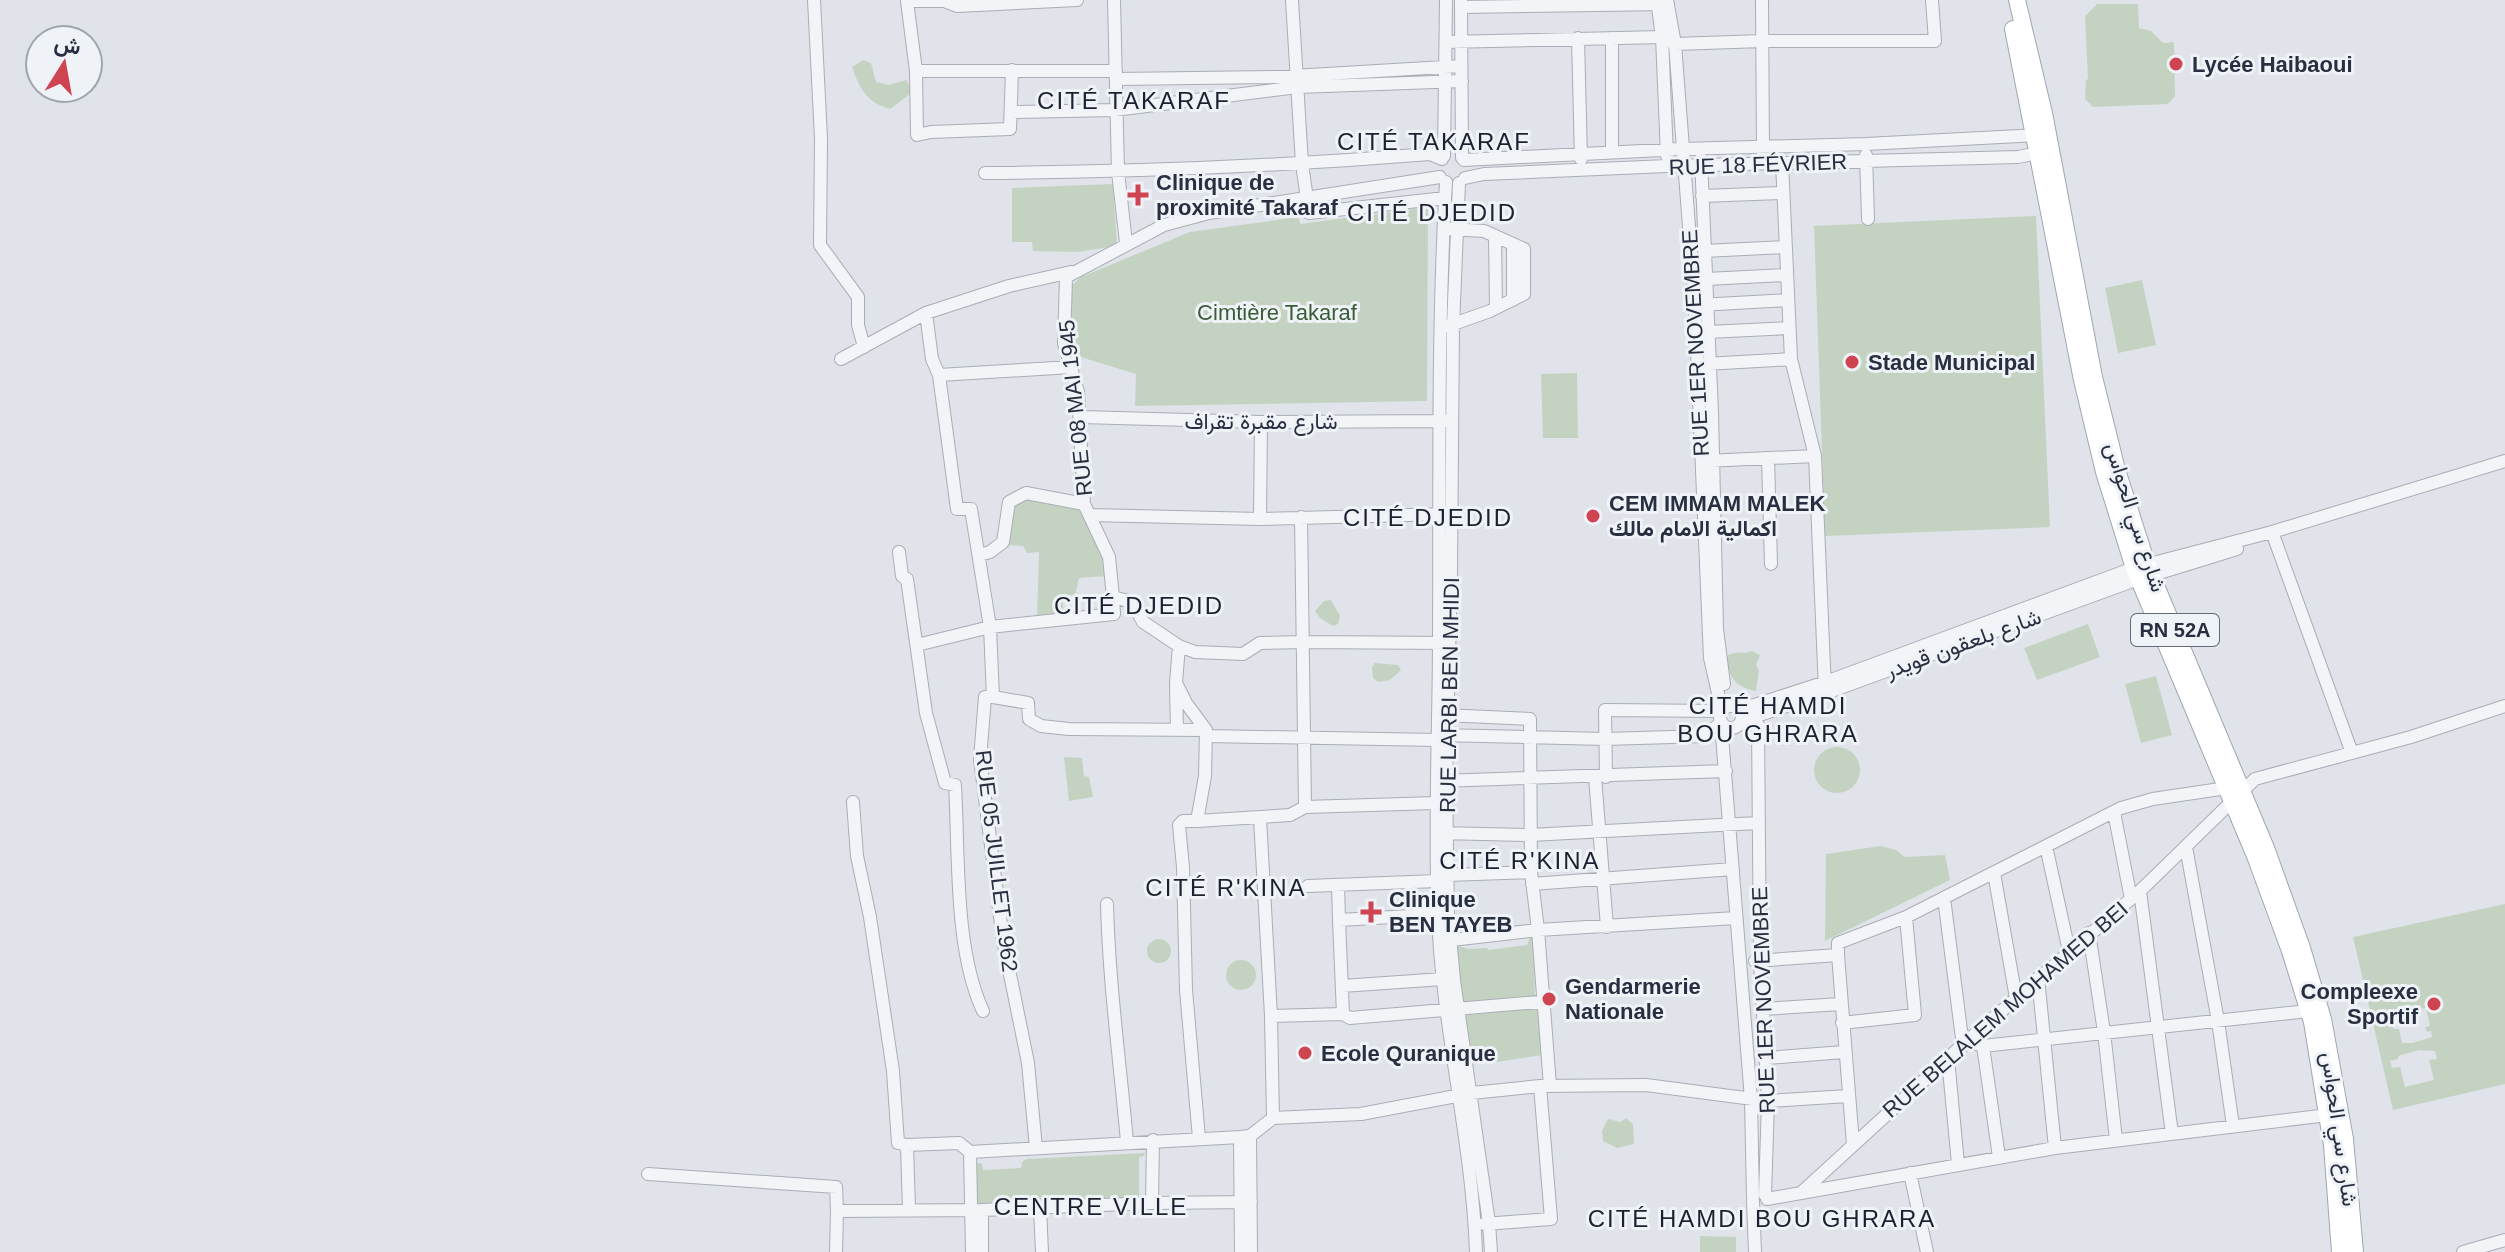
<svg xmlns="http://www.w3.org/2000/svg" width="2505" height="1252" font-family="Arial,Vazirmatn,sans-serif">
<style>
.green{fill:#c4d3c1;fill-rule:evenodd}
.lines{fill:none;stroke-linecap:round;stroke-linejoin:round}
.minor-casing{stroke:#a9adb6;stroke-width:14}
.major-casing{stroke:#9fa6b4;stroke-width:18}
.minor{stroke:#f2f4f7;stroke-width:12}
.major{stroke:#fff;stroke-width:16}
.poi-dot{fill:#ce4450;stroke:#eff2f6;stroke-width:3}
.labels{text-anchor:middle;stroke-width:6;stroke-linejoin:round;paint-order:stroke}
.shield{fill:#eff2f6;stroke:#646a77;stroke-width:2}
.shield-label{font-size:20px;font-weight:bold;fill:#282f40}
.poi-label{font-size:22px;font-weight:bold;fill:#282f40;stroke:#eff2f6;text-anchor:start}
.street-label{font-size:22px;fill:#282f40;stroke:#eff2f6}
.park-label{font-size:22px;fill:#3a5c36;stroke:#eff2f6}
.neighbourhood-label{font-size:24px;letter-spacing:2px;fill:#1b2131;stroke:#eff2f6}
</style>
<rect width="100%" height="100%" fill="#e0e3e9"/>
<path class="green" d="M2097,4H2138L2139,28L2151,31L2163,43L2174,42L2175,96L2168,104L2093,107L2085,99L2086,80L2088,79L2085,16Z
M863,60L871,63L876,82L889,85L906,80L911,88L910,94L890,109C866,102 860,89 852,67Z
M1113,184L1117,246L1076,252L1033,251L1032,242H1012V188Z
M1428,207L1427,401L1135,406L1136,374L1074,355L1070,287L1081,277L1190,232L1299,217L1300,224Z
M2036,216L2050,527L1825,536L1814,226Z
M2142,280L2156,345L2118,353L2105,288Z
M1577,373L1578,438H1543L1541,374Z
M1025,497L1068,503L1083,510L1107,561V576L1079,578L1075,595H1062L1064,617L1037,618L1039,552L1027,553L1023,546L1009,545L1007,536L1012,503Z
M1331,600L1340,616L1338,624L1333,626L1320,618L1315,611L1324,601Z
M2088,624L2100,657L2037,680L2024,648Z
M1752,651L1760,655L1756,665L1759,670L1756,691C1736,688 1727,676 1727,656C1735,650 1744,655 1752,651Z
M1375,663L1398,665L1401,670L1390,680L1378,682L1373,678L1372,667Z
M2156,676L2172,735L2141,743L2125,684Z
M1814 770a23 23 0 1 1 46 0a23 23 0 1 1-46 0Z
M1064,757L1082,758L1084,776L1089,777L1093,797L1069,801Z
M1881,846L1896,850L1905,857L1945,855L1950,880L1825,941L1826,854Z
M2505,904V1084L2393,1110L2353,937ZM2426,1008L2430,1026L2425,1027L2427,1032L2431,1031L2432,1037L2413,1043H2402L2399,1029H2393L2395,1021L2406,1016V1012L2411,1011L2412,1015L2421,1013L2420,1009ZM2419,1050L2435,1051L2437,1059L2429,1060L2434,1080L2405,1087L2400,1067L2392,1068L2390,1061L2398,1059V1056Z
M1530,937H1533L1535,998L1467,1004L1463,1001L1456,951L1458,946L1469,949L1487,948L1488,950L1527,945Z
M1147 951a12 12 0 1 1 24 0a12 12 0 1 1-24 0Z
M1226 975a15 15 0 1 1 30 0a15 15 0 1 1-30 0Z
M1537,1007L1542,1055L1497,1062L1496,1053L1476,1055L1477,1064L1472,1061L1465,1019L1467,1015Z
M1626,1118L1633,1124L1634,1144L1617,1148L1603,1141L1602,1131L1608,1119L1621,1122Z
M1145,1153L1144,1156L1139,1157V1195L1144,1196L1145,1199L975,1204V1164L978,1163L982,1164L983,1170L1021,1168L1022,1162L1027,1159Z
M1700,1236L1736,1237V1252H1700Z"/>
<g class="lines">
<g class="minor-casing">
<path id="minor" d="M814,0L821,138L820,245L858,297V325L864,347
M1114,0L1118,172L1126,243
M1292,0L1302,164L1309,213L1445,198
M1657,0L1662,37L1667,156
M1762,0L1763,153
M1461,1L1462,158
M1461,7L1668,4
M1578,38L1581,159
M1446,42L1662,37L1675,44L1763,41H1935L1932,0
M1012,70L1010,129L931,132L917,135L916,71L907,1H944L957,6L1077,0
M916,71H1116
M1116,79L1276,77L1461,66
M1011,112L1115,110L1298,87L1462,81
M1612,152V38
M1866,155L1868,219
M1444,156L1446,0
M1701,159L1712,412L1717,629L1724,684
M1464,160L1681,149L1866,144L2040,135
M1782,162L1791,359L1815,456L1825,690
M985,173C1134,172 1282,166 1430,154L1442,159
M1440,177L1209,213L1164,225L1066,277L1064,343L1078,392L1084,504L1109,557L1113,597L1132,602L1143,622L1179,646L1195,652L1243,654L1260,643L1303,642L1449,643
M1465,178L1484,174L1667,166L2018,157L2044,152
M1446,182C1437,333 1440,485 1439,636C1439,729 1434,822 1438,915C1442,1028 1472,1139 1476,1252
M1459,183L1453,326L1451,573L1446,781L1448,914L1454,980L1489,1223L1491,1252
M1702,196L1783,193
M1495,236L1496,308
M1704,251L1785,247
M1706,279L1787,275
M1513,300V244
M1699,305L1788,300
M926,313L932,359L939,375L957,509H971L990,627L993,697H985L980,759L1003,940L1028,1063L1036,1148
M1448,326L1490,311L1524,294V249L1484,231L1450,229
M1708,332L1789,328
M841,359L926,313L1009,286L1071,272
M1705,364L1791,359
M939,375L1072,367
M1081,417L1261,422L1445,421
M1768,458L1771,564
M1706,461L1815,456
M1090,515L1260,519L1447,514
M1301,517L1305,807
M1260,519L1261,422
M2272,532L2352,753
M899,552L902,576L907,579L926,713L945,783L955,785C959,853 954,949 983,1011
M979,555L990,552L1003,542L1009,502L1026,493L1084,504
M917,645L990,627L1114,614L1113,597
M1179,646L1176,683L1186,703L1206,730L1205,776L1197,821H1183L1179,825L1183,867L1186,990L1199,1138
M1176,686L1177,730
M993,697L1028,703L1029,719L1041,726L1069,729L1206,730
M1720 717a11 11 0 1 1 22 0a11 11 0 1 1-22 0Z
M1739,710L1823,683L2134,568L2272,532L2505,461
M1741,721L1826,693L2130,582L2237,549
M1741,721L1758,725L1760,961L1768,1101L1765,1195
M1721,723L1751,1099L1753,1198
M1440,735L1605,739L1705,736L1721,723
M1206,736L1437,740
M1595,777L1607,927
M1606,777L1605,710L1722,711L1710,658L1695,305L1675,44L1667,0
M1441,781L1726,771
M853,802L857,856L870,917L893,1071L898,1143L907,1145
M2114,812L2131,899
M1260,818L1271,1016
M1197,821L1290,815L1305,807L1436,803
M1439,833L1530,835L1758,823
M2046,846L2069,951
M2186,847L2218,1021L2233,1126
M1994,873L2016,998
M1447,875L1531,872
M1532,884L1733,869
M1338,885L1339,920
M1308,886L1437,881
M2140,891L2172,1134
M1944,898L1963,1046
M1107,904C1109,984 1120,1062 1127,1142
M2089,933L2104,1032L2116,1140
M1443,941L1538,930L1531,872L1530,719L1444,715
M1838,955V943L1906,917
M1755,961L1838,955L1853,1144
M2038,978L2055,1148
M1342,986L1443,979
M1763,1009L1841,1004
M1343,1014L1339,920L1446,914
M1842,1023L1915,1015L1906,917L2121,808L2153,799L2227,788
M1967,1041L1983,1046L2308,1011
M1983,1046L1999,1157
M1767,1058L1844,1052
M1948,1059L1958,1164
M1550,1086L1538,930L1736,918
M1273,1118L1271,1016L1343,1014L1350,1018L1550,1001
M1250,1136L1251,1252
M1240,1137L1241,1252
M970,1152L1240,1137L1250,1136L1273,1118L1361,1114L1472,1093L1540,1086L1646,1085L1768,1101L1848,1096
M970,1152L972,1252
M1910,1173L1927,1252
M648,1174L836,1187L837,1211L982,1210
M1801,1193L2055,1148L2328,1115
M1767,1199L1801,1193L1967,1041L2140,891L2255,779L2411,737L2505,706
M1753,1201L1755,1252
M1152,1203L1153,1140
M1040,1208L1042,1252
M909,1209L907,1145L959,1143L970,1152
M1484,1224L1551,1219L1540,1086
M836,1252L837,1211
M982,1252V1210L1152,1203L1251,1202
M2463,1252L2505,1240"/>
</g>
<g class="major-casing">
<path id="major" d="M2017,0L2044,113L2094,377L2117,470L2147,564L2266,848L2302,948L2323,1019L2345,1139L2355,1252
M2013,29L2082,380L2104,472L2134,568L2255,856L2290,951L2312,1022L2332,1145L2340,1252"/>
</g>
<use href="#minor" class="minor"/>
<use href="#major" class="major"/>
</g>
<g class="poi-dot">
<circle cx="2176" cy="64" r="8"/>
<path d="M1134 183h8v8h8v8h-8v8h-8v-8h-8v-8h8z"/>
<circle cx="1852" cy="362" r="8"/>
<circle cx="1593" cy="516" r="8"/>
<path d="M1367 900h8v8h8v8h-8v8h-8v-8h-8v-8h8z"/>
<circle cx="1549" cy="999" r="8"/>
<circle cx="2434" cy="1004" r="8"/>
<circle cx="1305" cy="1053" r="8"/>
</g>
<g class="labels">
<rect class="shield" x="2131" y="614" width="88" height="32" rx="6"/>
<g class="shield-label">
<text x="2175" y="637">RN 52A</text>
</g>
<g class="poi-label">
<text x="2192" y="72">Lycée Haibaoui</text>
<text x="1156" y="190">Clinique de<tspan x="1156" dy="25">proximité Takaraf</tspan></text>
<text x="1868" y="370">Stade Municipal</text>
<text x="1609" y="511">CEM IMMAM MALEK<tspan x="1609" dy="25">اكمالية الامام مالك</tspan></text>
<text x="1389" y="907">Clinique<tspan x="1389" dy="25">BEN TAYEB</tspan></text>
<text x="1565" y="994">Gendarmerie<tspan x="1565" dy="25">Nationale</tspan></text>
<text x="2418" y="999" text-anchor="end">Compleexe<tspan x="2418" dy="25">Sportif</tspan></text>
<text x="1321" y="1061">Ecole Quranique</text>
</g>
<g class="street-label">
<text transform="translate(1758 164) rotate(-2)" y="8">RUE 18 FÉVRIER</text>
<text transform="translate(1695 343) rotate(-93)" y="8">RUE 1ER NOVEMBRE</text>
<text transform="translate(1075 408) rotate(-96)" y="8">RUE 08 MAI 1945</text>
<text x="1261" y="429">شارع مقبرة تقراف</text>
<text transform="translate(2136 517) rotate(72)" y="8">شارع سي الحواس</text>
<text transform="translate(1963 643) rotate(-20)" y="8">شارع بلعقون قويدر</text>
<text transform="translate(1449 695) rotate(-89)" y="8">RUE LARBI BEN MHIDI</text>
<text transform="translate(997 861) rotate(83)" y="8">RUE 05 JUILLET 1962</text>
<text transform="translate(1763 1000) rotate(-92)" y="8">RUE 1ER NOVEMBRE</text>
<text transform="translate(2005 1009) rotate(-41)" y="8">RUE BELALEM MOHAMED BEI</text>
<text transform="translate(2340 1129) rotate(82)" y="8">شارع سي الحواس</text>
</g>
<g class="park-label">
<text x="1277" y="320">Cimtière Takaraf</text>
</g>
<g class="neighbourhood-label">
<text x="1134" y="109">CITÉ TAKARAF</text>
<text x="1434" y="150">CITÉ TAKARAF</text>
<text x="1432" y="221">CITÉ DJEDID</text>
<text x="1428" y="526">CITÉ DJEDID</text>
<text x="1139" y="614">CITÉ DJEDID</text>
<text x="1768" y="714">CITÉ HAMDI<tspan x="1768" dy="28">BOU GHRARA</tspan></text>
<text x="1520" y="869">CITÉ R'KINA</text>
<text x="1226" y="896">CITÉ R'KINA</text>
<text x="1091" y="1215">CENTRE VILLE</text>
<text x="1762" y="1227">CITÉ HAMDI BOU GHRARA</text>
</g>
</g>
<g transform="translate(64 64) rotate(11)"><circle r="38" fill="#eff2f6" stroke="#9fa4ad" stroke-width="2"/>
<path d="M0-6L14 30L0 20L-14 30Z" fill="#ce4450"/>
<text y="-12" font-size="22" font-weight="bold" text-anchor="middle" fill="#282f40">ش</text>
</g>
</svg>
